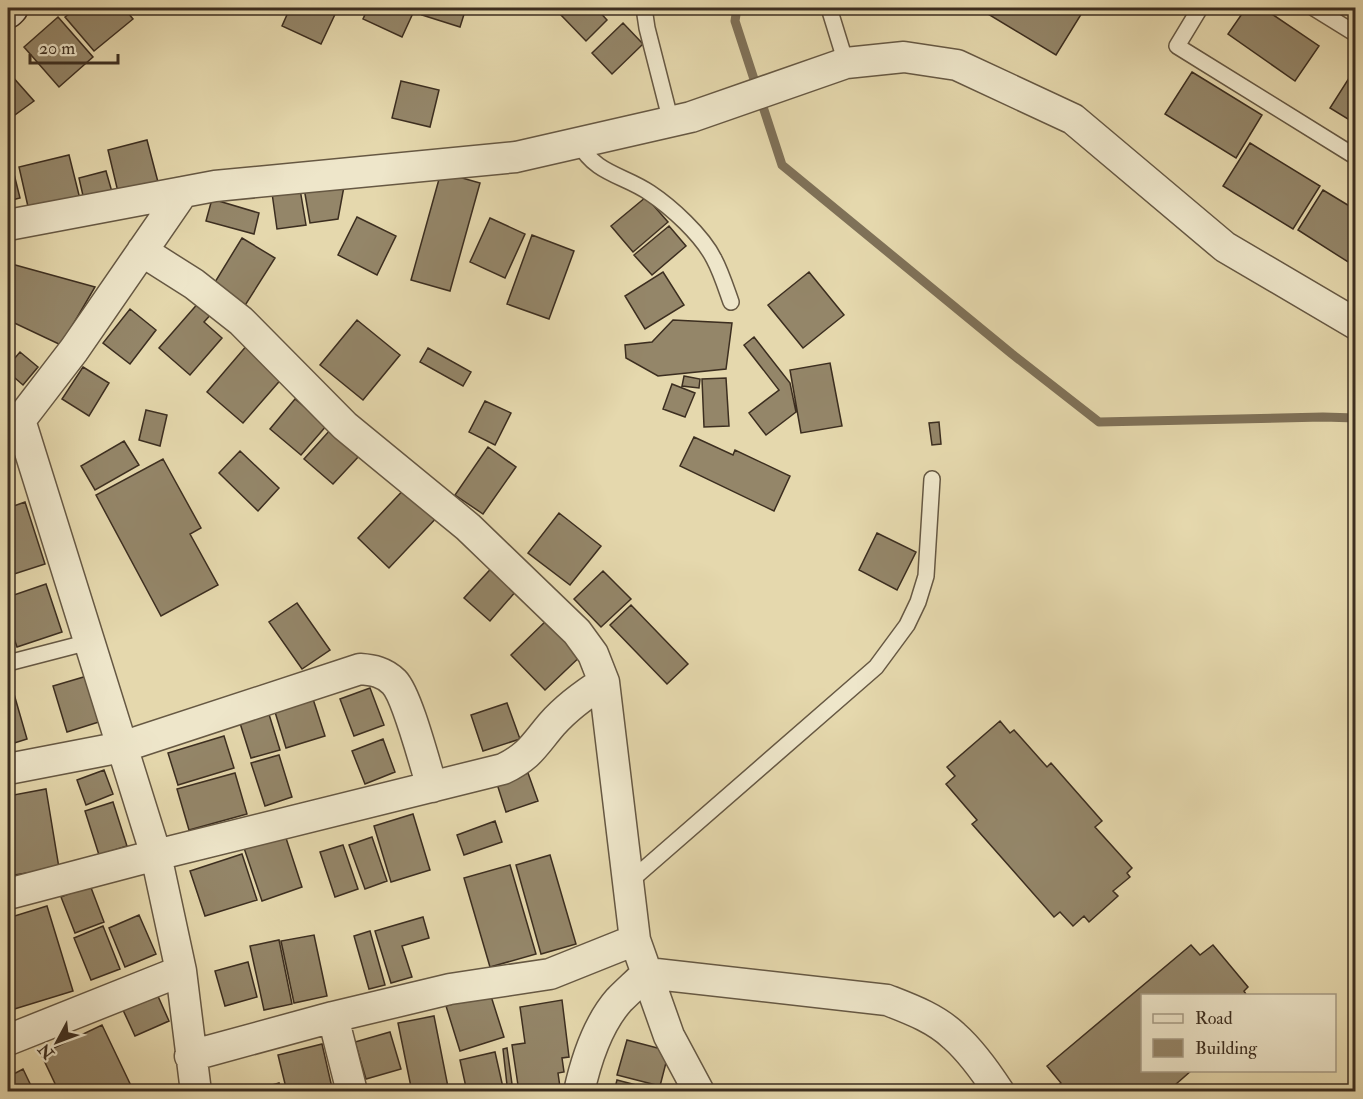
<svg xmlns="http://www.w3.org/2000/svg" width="1363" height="1099" font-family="'IM FELL Double Pica',serif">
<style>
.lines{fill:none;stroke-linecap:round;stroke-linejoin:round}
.stream{stroke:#7f7158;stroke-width:9}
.building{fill:#948669;stroke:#3c2e20;stroke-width:1.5}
.service-casing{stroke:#665843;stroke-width:18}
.minor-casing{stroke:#665843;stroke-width:33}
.secondary-casing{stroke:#3c2e20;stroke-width:36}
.service{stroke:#eee6ca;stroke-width:15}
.minor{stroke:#eee6ca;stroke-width:30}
.secondary{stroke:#eee6ca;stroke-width:33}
</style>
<rect width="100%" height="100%" fill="#e5d8ad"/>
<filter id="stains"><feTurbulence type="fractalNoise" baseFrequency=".00333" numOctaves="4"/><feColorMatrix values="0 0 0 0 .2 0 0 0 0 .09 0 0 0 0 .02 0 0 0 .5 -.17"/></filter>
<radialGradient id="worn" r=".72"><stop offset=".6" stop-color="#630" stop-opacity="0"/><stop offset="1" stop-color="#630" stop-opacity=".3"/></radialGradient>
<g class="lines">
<path class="stream" d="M737,8L735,21L782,165L1012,354L1099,422L1323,417L1356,418"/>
</g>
<path class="building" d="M77,8H87L93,14L101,8H124L133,19L94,51L65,17Z
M290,8H338L321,44L282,26Z
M368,8H407L414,11L402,37L363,19Z
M425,8H466L460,27L422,15Z
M567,8H596L607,20L586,41L560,14Z
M978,8H1085L1056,55Z
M1246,8H1263L1319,46L1295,81L1228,34Z
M58,17L93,57L59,87L24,47Z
M623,23L643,44L612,74L592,53Z
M1356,67V124L1330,108Z
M1192,72L1262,115L1236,158L1165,114Z
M11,75L34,101L8,120V78Z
M401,81L439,90L430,127L392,118Z
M147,140L158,182L118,192L108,150Z
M1250,143L1320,186L1293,229L1223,186Z
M69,155L80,199L29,211L19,167Z
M106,171L112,192L84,200L79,178Z
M441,172L480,183L450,291L411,280Z
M14,174L20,198L8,201V175Z
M345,181L338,219L310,223L304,188Z
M300,189L306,225L277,229L272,193Z
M1323,190L1356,210V267L1298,230Z
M646,197L668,222L633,252L611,226Z
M212,199L259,213L254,234L206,221Z
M357,217L396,236L377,275L338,255Z
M490,218L525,234L505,278L470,262Z
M669,226L686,246L652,275L634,255Z
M532,235L574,251L549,319L507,304Z
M242,238L275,258L244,307L212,287Z
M8,263L95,287L61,345L8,320Z
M663,272L684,305L645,329L625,296Z
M809,272L844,315L803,348L768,305Z
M200,301L213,312L204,322L222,338L190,375L159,348Z
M130,309L156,330L130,364L103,343Z
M357,320L400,355L363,400L320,365Z
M673,320L732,323L726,369L658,376L626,358L625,345L652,342Z
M754,337L790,383L796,412L766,435L749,413L779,390L744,345Z
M248,344L284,376L243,423L207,392Z
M428,348L471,372L463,386L420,362Z
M20,352L38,367L23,385L8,372V366Z
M830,363L842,426L801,433L790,370Z
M83,367L109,383L89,416L62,399Z
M684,376L700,379L699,388L682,386Z
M726,378L729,426L704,427L702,379Z
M672,384L695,393L685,417L663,409Z
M295,399L327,425L301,455L270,429Z
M485,401L511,413L495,445L469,432Z
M146,410L167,415L160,446L139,440Z
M939,422L941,444L932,445L929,423Z
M331,429L360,455L333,484L304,459Z
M694,437L733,455L735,450L790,476L774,511L680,466Z
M124,441L139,465L95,490L81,466Z
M488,447L516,467L483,514L455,495Z
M240,451L279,488L258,511L219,473Z
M163,459L201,528L190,534L218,585L161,616L96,495Z
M410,483L441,513L389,568L358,538Z
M25,502L45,564L8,576V508Z
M559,513L601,546L570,585L528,553Z
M877,533L916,552L897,590L859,570Z
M498,561L523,583L490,621L464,598Z
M603,571L631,599L601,627L574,599Z
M46,584L62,632L17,647L8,621V597Z
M297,603L330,650L302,669L269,622Z
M631,605L688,664L667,684L610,625Z
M552,615L587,650L545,690L511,655Z
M87,676L102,721L67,732L53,686Z
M370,688L384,725L354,736L340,699Z
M14,694L27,739L8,745V696Z
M313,699L325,736L286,748L275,712Z
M507,703L520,739L483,751L471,715Z
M268,711L280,750L251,758L239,720Z
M1000,721L1010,733L1014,730L1047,767L1051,763L1102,821L1095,827L1132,868L1127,873L1130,877L1113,891L1118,896L1089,922L1084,916L1073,926L1060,912L1054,917L972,824L977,820L946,784L955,776L947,767Z
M224,736L234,768L178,785L168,753Z
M383,739L395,772L365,784L352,751Z
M279,755L292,797L265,806L251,763Z
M104,770L113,794L86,805L77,780Z
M235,773L247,814L189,830L177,789Z
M528,773L538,801L506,812L497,784Z
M46,789L59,868L8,876V796Z
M113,802L127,846L99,855L85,811Z
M413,814L430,870L391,882L374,826Z
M495,821L502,842L464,855L457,835Z
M285,835L302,887L262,901L244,848Z
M372,837L387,881L365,889L349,845Z
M343,845L358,889L335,897L320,852Z
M242,854L257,900L205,916L190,871Z
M550,855L576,944L541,954L516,865Z
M510,865L536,954L490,967L464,878Z
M90,885L104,922L75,933L61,897Z
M47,906L73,991L8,1011V918Z
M139,915L156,954L125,967L109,928Z
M423,917L429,938L402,946L412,977L391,983L375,931Z
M103,926L120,969L91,980L74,938Z
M370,931L385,985L369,989L354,936Z
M314,935L327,996L294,1003L281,941Z
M279,940L292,1004L264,1010L250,946Z
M1191,945L1200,955L1213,945L1248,987L1244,991L1247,996H1142V1070H1192L1167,1092H1149L1148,1090L1146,1092H1061L1057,1086L1061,1083L1047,1066Z
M248,962L257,997L225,1006L215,971Z
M490,993L504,1037L460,1051L446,1006Z
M157,994L169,1021L135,1036L123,1010Z
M562,1000L569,1057L562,1058L564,1072L558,1073L560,1087L519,1092L512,1045L525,1043L520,1007Z
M434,1016L449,1092H412L398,1023Z
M102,1025L134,1092H59L41,1054Z
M390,1032L401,1069L366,1079L355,1042Z
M627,1040L669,1051L660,1086L617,1075Z
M322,1044L333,1092H287L278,1055Z
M507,1048L512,1084L507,1085L503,1049Z
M495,1052L504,1092H467L460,1060Z
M23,1069L34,1092H8V1077Z
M617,1080L663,1092H614Z
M279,1083L281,1092H249Z"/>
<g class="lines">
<g class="service-casing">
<path id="service" d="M644,8L647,28L671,122
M829,8L846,63
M1200,8L1177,46L1356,157
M1314,8L1356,34
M579,143C595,174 624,175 650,193C671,207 702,235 714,259C721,272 726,288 731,302
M8,663L89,642
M628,883L876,667L907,625L918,602L926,576L932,479"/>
</g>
<g class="minor-casing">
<path id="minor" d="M8,225L215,186L516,157L691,117L846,63L904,57L957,65L1073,119L1225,247L1356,324
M142,251L194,284L241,321L345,426L468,527L577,632L593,654L604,682L635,940L669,1036L699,1092
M8,436L74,350L183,192
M8,769L122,747L360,669C373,670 384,672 394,682C407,695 425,765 432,787
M8,894L156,855L20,420
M181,971L196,1092
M333,1017L450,989L550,974L635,940
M8,1040L181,971L156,855L503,769C530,756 534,745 552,724C567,707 585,694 604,682
M190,1056L333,1017L352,1092
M579,1092C586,1060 597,1025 619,1000C628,991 638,982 647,973L887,1000C910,1009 935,1018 954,1036C972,1052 986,1072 999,1092"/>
</g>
<g class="secondary-casing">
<path id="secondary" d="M8,11L11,8"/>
</g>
<use href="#service" class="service"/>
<use href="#minor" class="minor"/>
<use href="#secondary" class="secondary"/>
</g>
<rect width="1363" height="1099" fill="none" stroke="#e5d8ad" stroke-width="30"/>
<rect x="9" y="9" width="1345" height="1081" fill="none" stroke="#3c2e20" stroke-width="3"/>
<rect x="15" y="15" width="1333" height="1069" fill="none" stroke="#3c2e20" stroke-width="1.5"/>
<rect x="1141" y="994" width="195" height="78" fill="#eee6ca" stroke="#a79c86" stroke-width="1.5"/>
<rect x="1153" y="1014" width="30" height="9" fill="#eee6ca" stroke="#a79c86" stroke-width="1.5"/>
<text x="1195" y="1024" font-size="18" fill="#3c2e20">Road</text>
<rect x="1153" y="1039" width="30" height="18" fill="#948669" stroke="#a79c86" stroke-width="1.5"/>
<text x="1195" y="1054" font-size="18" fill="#3c2e20">Building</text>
<g transform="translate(57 1042) rotate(229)" stroke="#eee6ca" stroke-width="4.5" paint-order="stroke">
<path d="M0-4.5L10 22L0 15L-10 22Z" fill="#3c2e20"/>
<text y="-9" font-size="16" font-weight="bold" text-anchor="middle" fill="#3c2e20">N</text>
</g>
<path d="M30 54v9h88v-9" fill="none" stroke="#3c2e20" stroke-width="3"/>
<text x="39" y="54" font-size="18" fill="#3c2e20" stroke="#eee6ca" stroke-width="4.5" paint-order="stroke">20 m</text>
<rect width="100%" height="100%" filter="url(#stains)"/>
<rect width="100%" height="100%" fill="url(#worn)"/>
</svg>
